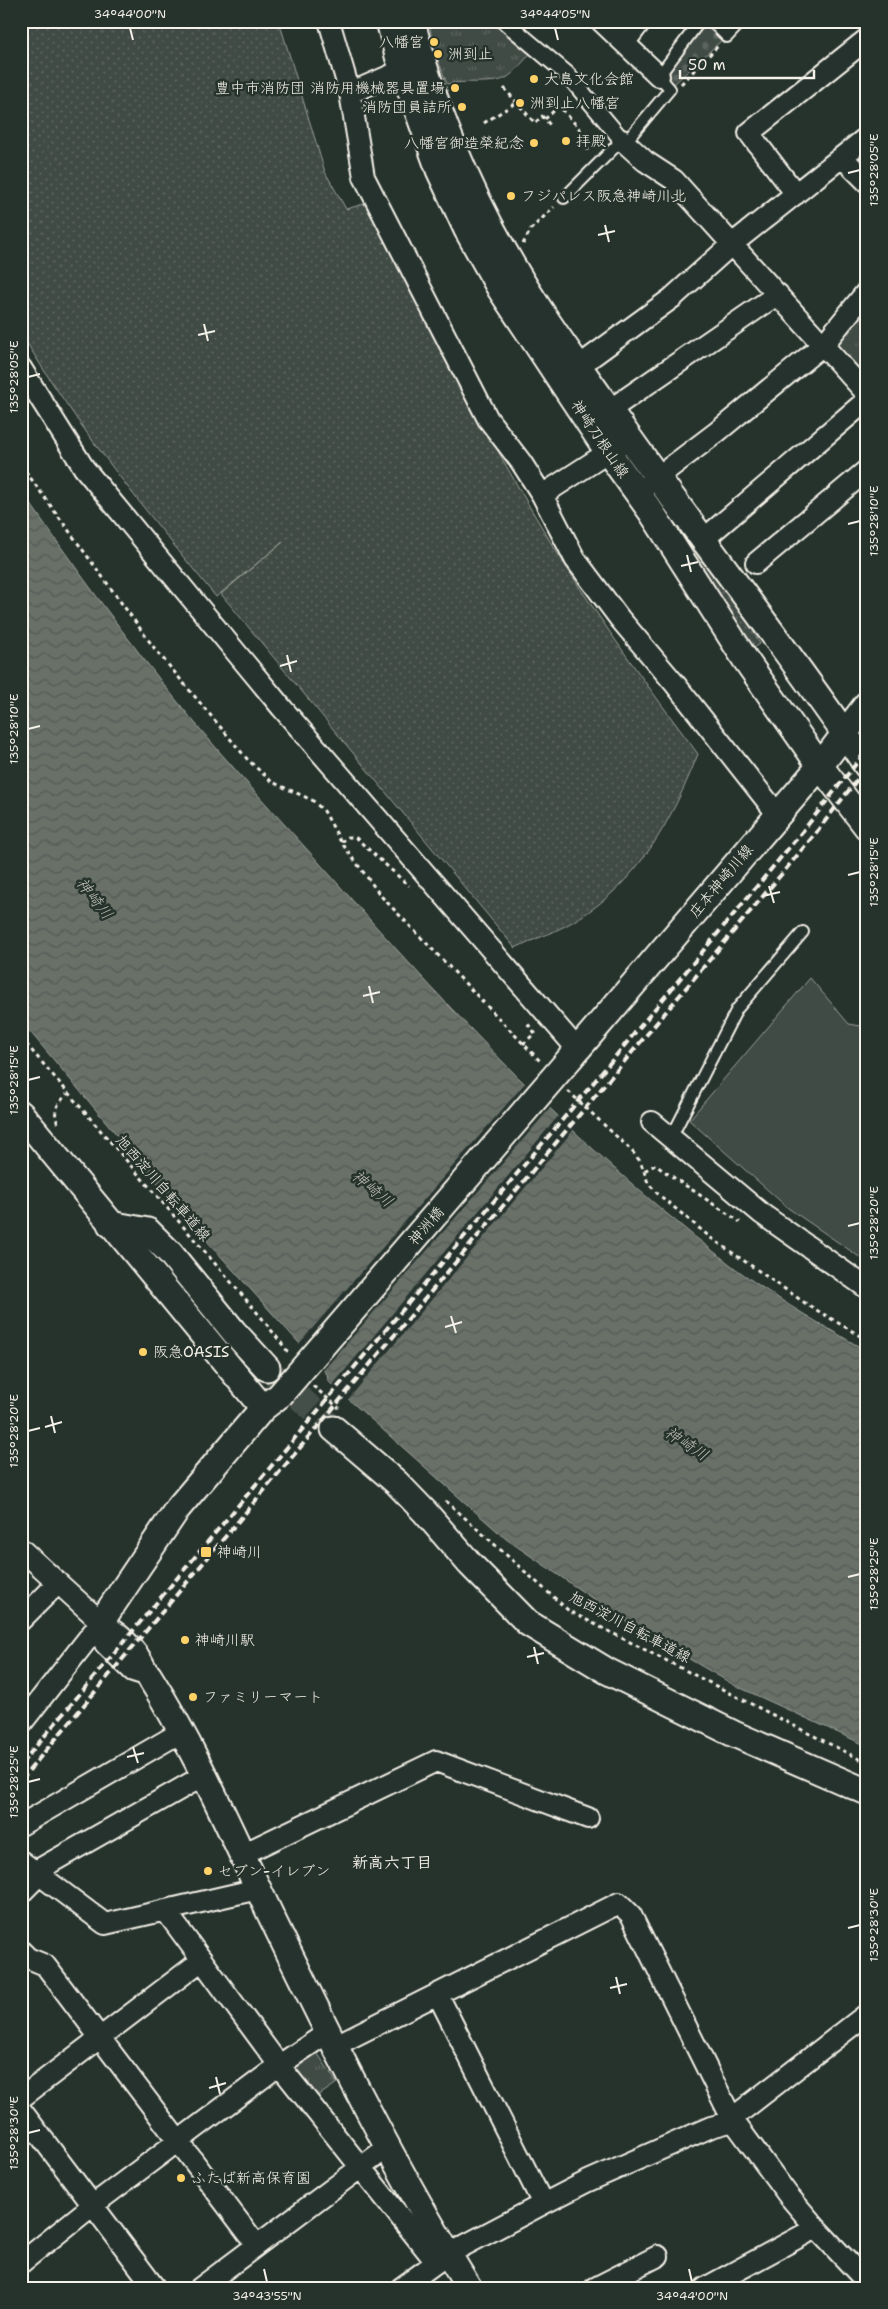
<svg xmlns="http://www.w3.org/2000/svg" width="888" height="2309" font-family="'Shantell Sans','Klee One',sans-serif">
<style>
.grass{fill:url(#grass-dots);stroke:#9a9e96}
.cemetery{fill:url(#cemetery-stones);stroke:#9a9e96}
.park{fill:url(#park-tufts);stroke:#9a9e96}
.pitch{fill:#414b45;stroke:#9a9e96}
.water{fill:url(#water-waves);stroke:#9fa39b}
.pier{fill:#26332d}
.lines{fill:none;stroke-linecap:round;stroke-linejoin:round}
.tertiary-tunnel{stroke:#455049;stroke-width:25;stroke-dasharray:25 12;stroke-linecap:butt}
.service-casing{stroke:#f4f1e8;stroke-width:14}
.pedestrian-casing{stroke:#f4f1e8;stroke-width:19}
.minor-casing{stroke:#f4f1e8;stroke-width:24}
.tertiary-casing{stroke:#f4f1e8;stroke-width:29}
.path{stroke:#f4f1e8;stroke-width:3;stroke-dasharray:4 4;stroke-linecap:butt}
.service{stroke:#26332d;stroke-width:10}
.pedestrian{stroke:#26332d;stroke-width:15}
.minor{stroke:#26332d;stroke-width:20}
.tertiary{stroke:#26332d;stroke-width:25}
.rail{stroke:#f4f1e8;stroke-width:4;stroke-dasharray:8 4;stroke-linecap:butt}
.tertiary-bridge-casing{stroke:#f4f1e8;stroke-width:29;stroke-linecap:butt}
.tertiary-bridge{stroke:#26332d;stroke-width:25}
.ticks{fill:none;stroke:#f4f1e8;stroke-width:2}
.poi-dot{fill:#ffd166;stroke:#26332d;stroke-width:2}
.labels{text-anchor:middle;stroke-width:5;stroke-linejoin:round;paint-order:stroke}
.poi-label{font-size:15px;fill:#f4f1e8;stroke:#26332d;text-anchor:start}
.street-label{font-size:15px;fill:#f4f1e8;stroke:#26332d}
.water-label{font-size:16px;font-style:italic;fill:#bcbdb5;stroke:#26332d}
.neighbourhood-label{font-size:16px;font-weight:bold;fill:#f4f1e8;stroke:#26332d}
.neatline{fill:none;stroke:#f4f1e8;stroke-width:2}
.ticks-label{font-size:12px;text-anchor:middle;fill:#f4f1e8}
</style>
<defs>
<pattern id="grass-dots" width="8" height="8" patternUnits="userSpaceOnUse" patternTransform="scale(1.25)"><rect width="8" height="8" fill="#414b45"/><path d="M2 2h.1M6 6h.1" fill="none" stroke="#5d6560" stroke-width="1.8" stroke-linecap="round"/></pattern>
<pattern id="cemetery-stones" width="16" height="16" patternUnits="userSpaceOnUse" patternTransform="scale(1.25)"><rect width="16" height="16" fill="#414b45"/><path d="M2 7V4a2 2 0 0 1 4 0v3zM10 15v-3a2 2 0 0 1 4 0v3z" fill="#5d6560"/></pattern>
<pattern id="park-tufts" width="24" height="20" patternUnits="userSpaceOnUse" patternTransform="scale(1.25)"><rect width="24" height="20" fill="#414b45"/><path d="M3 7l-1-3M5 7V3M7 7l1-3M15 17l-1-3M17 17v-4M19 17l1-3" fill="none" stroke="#5d6560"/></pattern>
<pattern id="water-waves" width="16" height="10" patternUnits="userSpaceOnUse" patternTransform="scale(1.25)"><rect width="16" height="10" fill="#676f68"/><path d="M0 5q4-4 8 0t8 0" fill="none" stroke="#565a55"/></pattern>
</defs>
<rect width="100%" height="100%" fill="#26332d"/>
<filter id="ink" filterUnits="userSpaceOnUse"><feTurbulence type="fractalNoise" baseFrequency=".02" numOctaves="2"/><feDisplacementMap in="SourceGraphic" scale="10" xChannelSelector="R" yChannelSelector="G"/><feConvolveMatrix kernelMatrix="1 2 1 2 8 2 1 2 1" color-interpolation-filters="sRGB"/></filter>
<g filter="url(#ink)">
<path class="grass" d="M21,21H279L325,172L346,209L364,204L376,221C433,330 489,441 553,546C598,618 648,687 698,754C672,820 638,884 574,921C556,932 534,939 515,948L221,594L284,541L216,597C147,512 77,428 21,333Z
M668,510L741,608L760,644L754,648L668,516L666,513Z"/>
<path class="cemetery" d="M709,28L722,40L674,84L669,80L671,77L668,68L702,29Z"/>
<path class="park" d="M429,21H492L531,53C524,60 515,73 506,78C494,85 463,80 447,84L433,47Z
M867,298V386L829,344Z
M316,2051L337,2083L315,2098L294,2073L296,2065Z"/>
<path class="pitch" d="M810,978L849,1024L867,1027V1257L861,1258L788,1208L689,1120Z"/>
<path class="water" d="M21,490C73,565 127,640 185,711C231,767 282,821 330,875C450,1011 575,1144 718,1255C764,1292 816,1322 867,1351V1746L734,1685L631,1625L506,1539L328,1381L327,1374L197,1230L21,1021Z"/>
<path class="pier" d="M526,1082L552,1106L322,1372L298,1345Z
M560,1114L575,1128L346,1402L331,1387Z"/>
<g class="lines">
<path class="tertiary-tunnel" d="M267,1368L334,1429"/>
<g class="service-casing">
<path id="service" d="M711,21L727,37L742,21
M564,198L622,140L629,138L670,89L659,76L700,21
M671,1138L737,1009L803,932"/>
</g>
<g class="pedestrian-casing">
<path id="pedestrian" d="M504,21L567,74L622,140"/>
</g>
<g class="minor-casing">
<path id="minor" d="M329,21L350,93L364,177L488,419L521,462L542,495
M601,21L659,76
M625,42L641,21
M350,93L403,70
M622,140L645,161L674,180L867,394
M843,158L867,182
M796,194L749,133L867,39
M579,366L672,298L731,245L867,137
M21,368L84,468L282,708L578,1050
M598,418L778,294
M621,444L542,495L575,559L620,619L675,684L778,815
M647,485L717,432L824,344L867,291
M704,539L867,400
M756,563L867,470
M652,1122L762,1214L867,1288
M21,1549L101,1622C123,1635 141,1652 149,1676
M21,1620L58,1583
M101,1622L105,1644L133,1671L149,1676
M21,1724L101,1622
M21,1825L181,1732
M241,1855L436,1761L588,1818
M21,1861L105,1924L258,1889
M36,1871L203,1776
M21,1893L40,1874
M165,1910L279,2065L436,2262
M21,1951L28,1958L45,1965L256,2244
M438,1995L543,2204
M334,2046L619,1903L631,1915L732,2119L788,2195L816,2228L705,2288
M21,2098L202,1960
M21,2110L155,2288
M816,2228L864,2279H867
M21,2263L93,2205L281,2064L327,2033
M200,2288L388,2147
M401,2288L448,2254L543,2204L586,2182L711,2127L726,2123L867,2014
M595,2288L658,2256"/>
</g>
<g class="tertiary-casing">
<path id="tertiary" d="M389,21L398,56L439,170L467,230L500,289L608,452L652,513L745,659L820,766L867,827
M412,21C431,101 469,191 510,261C540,314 576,362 611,412C694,531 785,645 867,766
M572,1056L820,766L867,704
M21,1114L263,1408
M110,1224L148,1231L170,1253L234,1332L267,1368
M334,1429L396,1482L425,1512L470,1564L528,1623L607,1671L734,1734L867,1792
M101,1622L178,1508L263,1408L276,1398
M149,1676C197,1752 233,1837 272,1918C333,2044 395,2169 469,2288"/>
</g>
<path class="path" d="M681,84L718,46
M504,88L535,123L542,116L552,127
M545,119L559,106L587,137L585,138L589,154
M484,123L517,102
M523,244L531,229L554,207
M21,465L155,649L248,760L272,782L312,800L324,811L341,842L381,896L540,1061
M341,842L348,837H355L409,886
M21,1038L261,1317L289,1353
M523,1044L535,1033L527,1023L528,1021
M568,1091L631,1150L640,1161L644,1171L655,1165L740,1222
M58,1123C52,1110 58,1104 67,1094
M644,1171L648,1183L658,1194L711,1238L808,1305L867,1340
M313,1386L339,1408
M446,1501L569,1611L867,1763"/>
<use href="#service" class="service"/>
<use href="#pedestrian" class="pedestrian"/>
<use href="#minor" class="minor"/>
<use href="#tertiary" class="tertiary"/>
<path class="rail" d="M21,1764L589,1088L802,832L867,750
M21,1780L811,839L867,767"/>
<g class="tertiary-bridge-casing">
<path id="tertiary-bridge" d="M280,1395L572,1056"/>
</g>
<use href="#tertiary-bridge" class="tertiary-bridge"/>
</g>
</g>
<path class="ticks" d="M130,28L133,40M555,28L558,40M848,173L860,170M605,225L609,242M598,235L615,231M204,324L208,341M198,335L215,331M28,377L40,374M848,524L860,521M687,555L691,572M681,566L698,562M287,655L291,672M280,666L297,661M28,729L40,726M848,875L860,872M769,886L774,903M763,896L780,892M369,986L373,1003M363,996L380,992M28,1080L40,1077M848,1226L860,1223M451,1316L456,1333M445,1327L462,1322M51,1416L55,1433M45,1427L62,1422M28,1431L40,1428M848,1577L860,1574M534,1647L538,1664M527,1657L544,1653M133,1747L138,1763M127,1757L144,1753M28,1782L40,1779M848,1928L860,1925M616,1977L620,1994M610,1988L627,1984M216,2077L220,2094M209,2088L226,2083M28,2133L40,2130M264,2269L267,2282M689,2269L692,2282"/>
<g class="poi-dot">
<circle cx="434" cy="42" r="5"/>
<circle cx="438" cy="54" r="5"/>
<circle cx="534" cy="79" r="5"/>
<circle cx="455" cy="88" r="5"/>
<circle cx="520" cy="103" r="5"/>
<circle cx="462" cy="107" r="5"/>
<circle cx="566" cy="141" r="5"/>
<circle cx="534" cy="143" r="5"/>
<circle cx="511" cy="196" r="5"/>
<circle cx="143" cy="1352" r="5"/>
<rect x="200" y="1546" width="12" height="12" rx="2.5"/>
<circle cx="185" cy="1640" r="5"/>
<circle cx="193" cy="1697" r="5"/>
<circle cx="208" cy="1871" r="5"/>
<circle cx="181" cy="2178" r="5"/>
</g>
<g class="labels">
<g class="poi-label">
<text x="424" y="47" text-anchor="end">八幡宮</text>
<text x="448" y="59">洲到止</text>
<text x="544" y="84">大島文化会館</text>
<text x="445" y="93" text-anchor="end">豊中市消防団 消防用機械器具置場</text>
<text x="530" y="108">洲到止八幡宮</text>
<text x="452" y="112" text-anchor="end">消防団員詰所</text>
<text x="576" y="146">拝殿</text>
<text x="524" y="148" text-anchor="end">八幡宮御造榮紀念</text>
<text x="521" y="201">フジパレス阪急神崎川北</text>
<text x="153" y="1357">阪急OASIS</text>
<text x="217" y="1557">神崎川</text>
<text x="195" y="1645">神崎川駅</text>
<text x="203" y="1702">ファミリーマート</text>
<text x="218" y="1876">セブン-イレブン</text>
<text x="191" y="2183">ふたば新高保育園</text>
</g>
<g class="street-label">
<text transform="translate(600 439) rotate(56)" y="5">神崎刀根山線</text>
<text transform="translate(721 881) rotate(-50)" y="5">庄本神崎川線</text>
<text transform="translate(163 1188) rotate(49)" y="5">旭西淀川自転車道線</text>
<text transform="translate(426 1226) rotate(-49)" y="5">神洲橋</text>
<text transform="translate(630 1627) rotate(28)" y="5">旭西淀川自転車道線</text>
</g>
<g class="water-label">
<text transform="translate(95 898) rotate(52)" y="6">神崎川</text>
<text transform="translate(373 1188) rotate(40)" y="6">神崎川</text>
<text transform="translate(687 1443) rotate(33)" y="6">神崎川</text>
</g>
<g class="neighbourhood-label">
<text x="392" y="1868">新高六丁目</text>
</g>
</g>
<rect width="888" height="2309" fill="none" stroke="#26332d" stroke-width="55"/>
<path d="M680 70v8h134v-8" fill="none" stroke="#f4f1e8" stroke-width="2.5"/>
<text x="688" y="70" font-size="15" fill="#f4f1e8" stroke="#26332d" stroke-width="4" paint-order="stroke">50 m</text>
<rect x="28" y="28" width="832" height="2254" class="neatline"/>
<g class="ticks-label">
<text x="130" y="18">34°44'00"N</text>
<text x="555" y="18">34°44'05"N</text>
<text transform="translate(874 170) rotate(-90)" y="4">135°28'05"E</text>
<text transform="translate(14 377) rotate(-90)" y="4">135°28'05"E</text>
<text transform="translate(874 521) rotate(-90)" y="4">135°28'10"E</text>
<text transform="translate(14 729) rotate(-90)" y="4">135°28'10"E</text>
<text transform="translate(874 872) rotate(-90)" y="4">135°28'15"E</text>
<text transform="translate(14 1080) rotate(-90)" y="4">135°28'15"E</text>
<text transform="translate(874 1223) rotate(-90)" y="4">135°28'20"E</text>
<text transform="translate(14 1431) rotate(-90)" y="4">135°28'20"E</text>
<text transform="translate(874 1574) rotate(-90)" y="4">135°28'25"E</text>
<text transform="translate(14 1782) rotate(-90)" y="4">135°28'25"E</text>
<text transform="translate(874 1925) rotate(-90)" y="4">135°28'30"E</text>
<text transform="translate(14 2133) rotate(-90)" y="4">135°28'30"E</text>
<text x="267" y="2300">34°43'55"N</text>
<text x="692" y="2300">34°44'00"N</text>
</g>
</svg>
